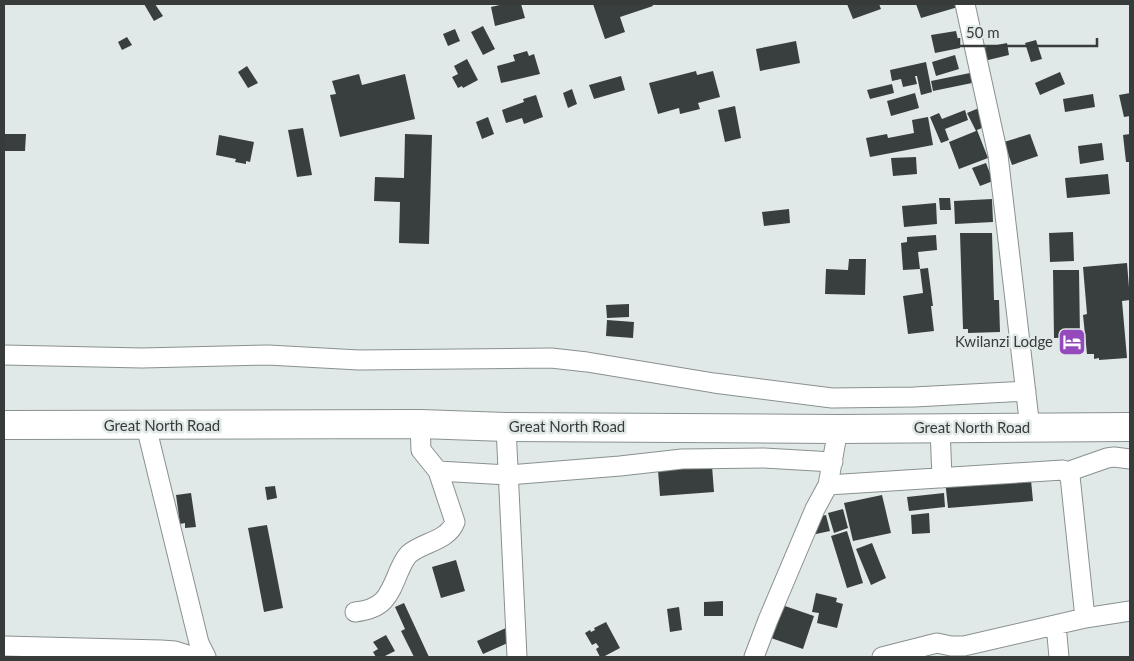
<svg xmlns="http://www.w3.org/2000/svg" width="1134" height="661" font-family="Lato,sans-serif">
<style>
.building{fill:#383f3e}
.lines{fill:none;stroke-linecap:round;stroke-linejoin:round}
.minor-casing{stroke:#899190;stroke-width:21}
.highway-casing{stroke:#899190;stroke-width:30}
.minor{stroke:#fff;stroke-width:19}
.highway{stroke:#fff;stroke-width:28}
.labels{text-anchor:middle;stroke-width:5;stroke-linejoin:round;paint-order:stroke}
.poi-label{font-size:15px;fill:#373b3a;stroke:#e0e9e7;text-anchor:end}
.street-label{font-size:15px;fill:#373b3a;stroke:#e0e9e7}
</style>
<rect width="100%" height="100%" fill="#e0e9e7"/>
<path class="building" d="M144,4H155L163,16L154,21Z
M504,4H521L525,18L495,26L491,7Z
M593,4H652L653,6L620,17L625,32L605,39Z
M847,4H879L881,9L853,19Z
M916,4H957L958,7L921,18Z
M483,26L495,49L483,55L471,32Z
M455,29L460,41L448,46L443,34Z
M956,31L960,48L935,53L931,35Z
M127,37L132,45L122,50L118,42Z
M1036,40L1042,59L1031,62L1025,43Z
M796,41L800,63L760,71L756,49Z
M1007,43L1009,55L984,61L982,48Z
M527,51L529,56L534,54L540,74L501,83L497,66L515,61L513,55Z
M955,55L959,69L936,76L932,62Z
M467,59L478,80L463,88L462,86L458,88L452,77L458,74L454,66Z
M926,62L932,92L921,95L917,76H915L917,84L903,87L901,79L892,81L890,70Z
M247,66L258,83L248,88L238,72Z
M696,71L697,75L713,71L720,97L698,103L700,109L680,114L679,108L658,114L649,83Z
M1060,72L1065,84L1040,95L1035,83Z
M970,73L972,83L933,91L931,81Z
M359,74L362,85L405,74L415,119L340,137L330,95L336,94L332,81Z
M621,76L625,90L594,99L589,85Z
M892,84L894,93L870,99L867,90Z
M572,89L577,104L568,108L563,93Z
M915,93L919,108L891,116L887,101Z
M1130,93V116L1124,117L1119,95Z
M1093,94L1095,107L1065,112L1063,99Z
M536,95L543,117L524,124L522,118L506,123L502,110L524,102L523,99Z
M735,106L741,138L725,142L718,110Z
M979,108L987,126L977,130L988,158L959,169L949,142L976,131L967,113Z
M965,110L968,120L945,129L949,140L941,143L930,117L939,113L942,119Z
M488,117L494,134L482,139L476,122Z
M928,117L933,145L870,157L866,138L887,134L888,138L914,133L912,120Z
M303,128L312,175L297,177L288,130Z
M4,134H26L25,151H4Z
M405,134L432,135L429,244L399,243L400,202L374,201L375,177L404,178Z
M1030,134L1038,156L1012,165L1004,142Z
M1130,134V162H1126L1123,135Z
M219,135L254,142L250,162L246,161V164L235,162L236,159L216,155Z
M1102,143L1104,160L1080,164L1078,146Z
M916,157L917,174L893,176L891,158Z
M986,163L993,181L980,186L972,168Z
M1108,174L1110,194L1067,198L1065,178Z
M939,198H950L951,210H940Z
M992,199L993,222L955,224L954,201Z
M936,203L937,224L904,227L902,206Z
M789,209L790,223L764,226L762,212Z
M1073,232L1074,261L1050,262L1049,233Z
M960,233H992L994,300H999L1000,332L968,333V329H963Z
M936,235L937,250L918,252L920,269L903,270L901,243L907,242V237Z
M849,259H866L865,295L825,294L826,269L848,270Z
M1127,263L1130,300L1122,301L1127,358L1099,360V358L1094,359V354H1087L1083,315L1087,314L1083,267Z
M928,268L933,306H931L934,331L908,334L903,296L923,293L920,269Z
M1053,270H1079L1080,337L1054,338Z
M629,304V317L607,318L606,305Z
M607,320L634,322L633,338L606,336Z
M712,466L714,492L660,496L658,470Z
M1030,470L1033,501L948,508L945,480Z
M275,486L277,498L267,500L265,487Z
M191,493L196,527L185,528V523L180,524L176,495Z
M944,493L945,507L909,511L907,497Z
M882,495L891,533L853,541L844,503Z
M843,509L848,528L834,533L828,513Z
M929,513L930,533L912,534L911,515Z
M826,515L830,531L816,534L812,518Z
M267,525L283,608L264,612L248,528Z
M847,531L863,583L847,588L831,536Z
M872,543L886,578L871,585L856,549Z
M456,560L465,591L441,598L432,567Z
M816,593L837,598L836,602L843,604L837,628L817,623L819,613L812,612Z
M723,601V616H704V602Z
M404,603L429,657H414L401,631L405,629L395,607Z
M782,605L814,616L803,649L771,638Z
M679,607L682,630L670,632L667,609Z
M606,622L620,648L603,657H600L596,649L599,647L596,643L592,645L585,633L590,630L591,632L595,630L594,628Z
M506,628L512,641L483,654L477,641Z
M386,635L395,651L383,657H376L373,652L378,649L373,642Z"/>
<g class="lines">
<g class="minor-casing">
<path id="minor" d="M965,4L998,155L1030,428
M4,355L142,358L268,355L359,360L551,358L587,362L714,383L832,398L914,397L1026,391
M146,426L199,643L206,657
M506,427L517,657
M940,428L942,478
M438,471L508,475L620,466L682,459L764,458L833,462
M1067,472L1107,458L1114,457L1130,459
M828,485L1063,470L1070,476L1085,618
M355,612C385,609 389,595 399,571C402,565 404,559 409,554C423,542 448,541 455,522L438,471L421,450L420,424
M1056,625L1059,657
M4,646L161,650L175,651L194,657
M754,657L768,620L815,509L828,485L838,429
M882,657L937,643L951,646H964L1085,618L1130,611"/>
</g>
<g class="highway-casing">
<path id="highway" d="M4,425L420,424L506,427L838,429L1130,427"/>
</g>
<use href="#minor" class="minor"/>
<use href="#highway" class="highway"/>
</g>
<defs>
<g id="hotel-square" transform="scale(1.4375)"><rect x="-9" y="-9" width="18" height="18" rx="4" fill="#944abc" stroke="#e0e9e7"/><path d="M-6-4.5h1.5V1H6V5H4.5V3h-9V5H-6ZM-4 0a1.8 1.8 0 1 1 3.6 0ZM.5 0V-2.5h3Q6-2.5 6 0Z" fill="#fff"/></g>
</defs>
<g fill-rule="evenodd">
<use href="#hotel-square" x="1072" y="342"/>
</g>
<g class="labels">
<g class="poi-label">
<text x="1053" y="347">Kwilanzi Lodge</text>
</g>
<g class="street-label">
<text x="162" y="431">Great North Road</text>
<text x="567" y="432">Great North Road</text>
<text x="972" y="433">Great North Road</text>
</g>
</g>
<rect width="1134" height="661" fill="none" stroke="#373b3a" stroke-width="10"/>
<path d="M959 38v8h138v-8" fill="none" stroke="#373b3a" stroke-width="2.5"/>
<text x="966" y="38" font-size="15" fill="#373b3a" stroke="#e0e9e7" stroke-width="4" paint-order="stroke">50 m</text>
</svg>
